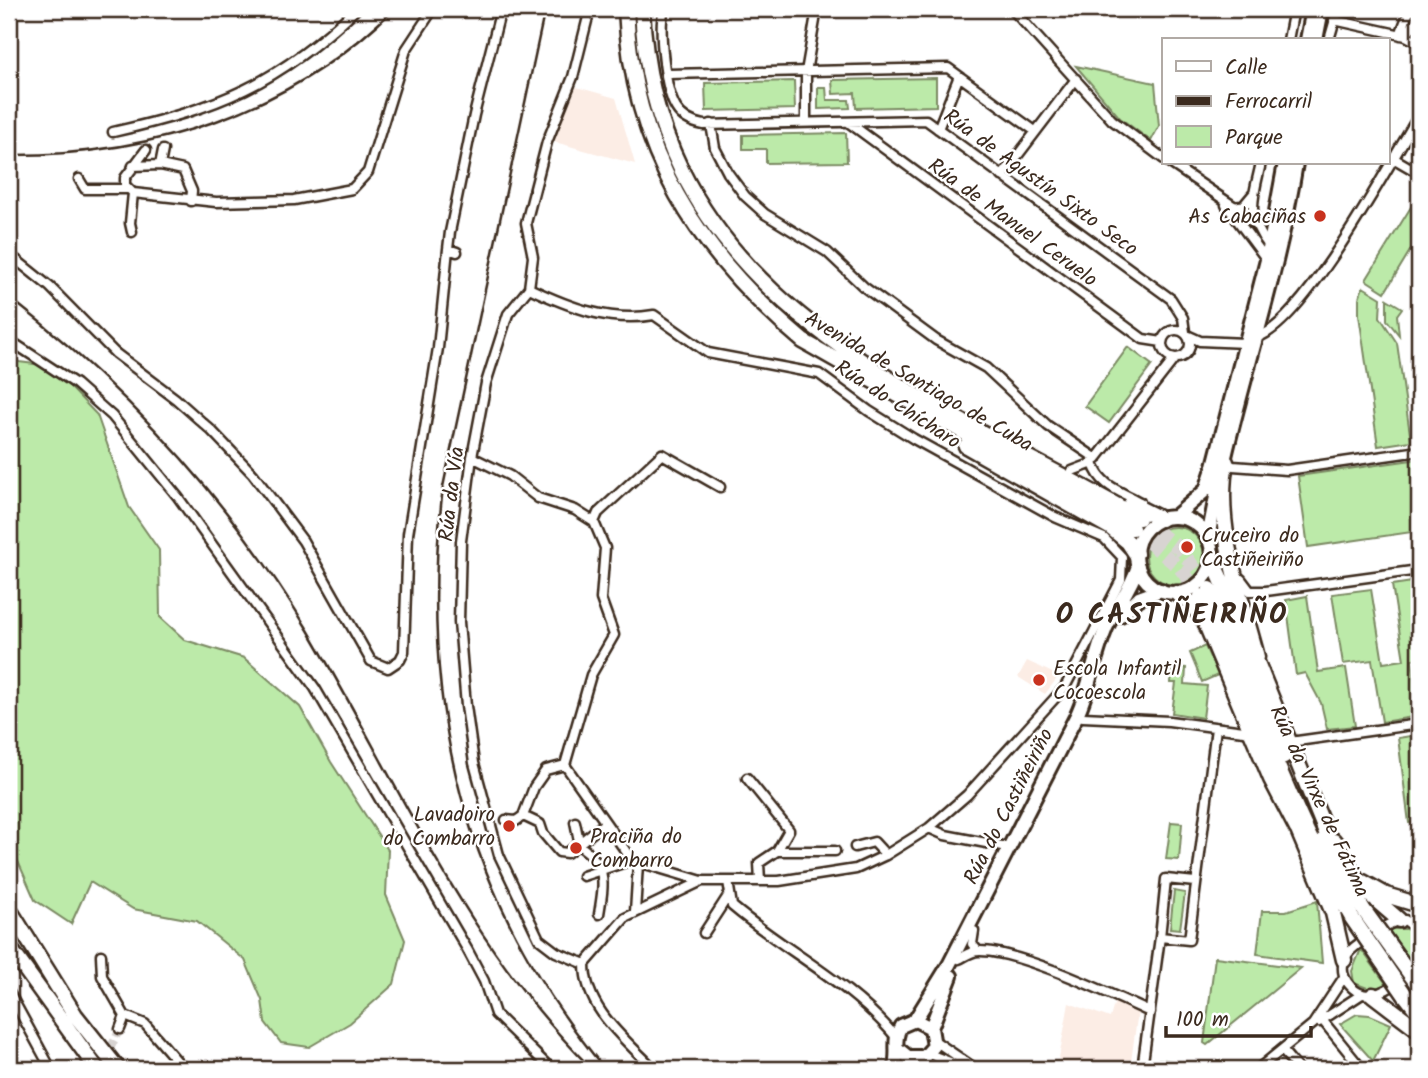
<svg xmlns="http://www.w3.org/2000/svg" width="1428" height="1078" font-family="Kalam,sans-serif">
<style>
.built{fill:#fcede5}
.green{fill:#bceaa9;stroke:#7c8a64;stroke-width:2}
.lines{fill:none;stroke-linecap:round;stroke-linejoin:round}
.street-tunnel{stroke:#d8d4d2;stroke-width:8;stroke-dasharray:8 4;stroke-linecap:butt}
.highway-tunnel{stroke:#d8d4d2;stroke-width:14;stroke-dasharray:14 7;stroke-linecap:butt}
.street-casing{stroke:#3b2a1e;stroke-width:13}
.primary-casing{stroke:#3b2a1e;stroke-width:18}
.highway-casing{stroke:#3b2a1e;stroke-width:19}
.street{stroke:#fff;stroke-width:8}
.primary{stroke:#fff;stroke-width:12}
.highway{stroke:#fff;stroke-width:14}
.rail{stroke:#3b2a1e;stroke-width:2.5}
.highway-bridge-casing{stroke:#3b2a1e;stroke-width:19;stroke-linecap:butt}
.highway-bridge{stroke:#fff;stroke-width:14}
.poi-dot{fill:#c8321e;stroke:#fff;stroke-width:2.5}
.labels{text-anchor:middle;stroke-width:5;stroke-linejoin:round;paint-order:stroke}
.street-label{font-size:21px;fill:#3b2a1e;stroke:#fff}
.poi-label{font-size:21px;fill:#3b2a1e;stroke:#fff;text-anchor:start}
.district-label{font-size:28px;font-weight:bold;letter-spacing:2px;fill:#3b2a1e;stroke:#fff}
</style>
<rect width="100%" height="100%" fill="#fff"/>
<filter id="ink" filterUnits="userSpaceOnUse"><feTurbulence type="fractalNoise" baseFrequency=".0143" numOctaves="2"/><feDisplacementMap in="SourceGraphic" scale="14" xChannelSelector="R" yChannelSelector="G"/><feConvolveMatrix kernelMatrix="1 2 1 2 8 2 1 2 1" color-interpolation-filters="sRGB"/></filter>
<g filter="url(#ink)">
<path class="built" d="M573,86L616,98L635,164L551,141Z
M1027,661L1059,676L1045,694L1018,677Z
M1115,1001L1138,1011L1130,1069H1057L1069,1003L1110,1018Z"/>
<path class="green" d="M1076,66L1155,83L1159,126L1151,141L1120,118Z
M936,78V106L856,108L855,93L833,94L832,80Z
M794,81L795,109L706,111L705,83Z
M818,87H826L827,100H849L850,108L818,109Z
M846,133L847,162L766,163V149H743V135Z
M1419,194V236L1385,292L1366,280Z
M1363,287L1381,298L1380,317L1397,343L1411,441L1378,446L1359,315V298Z
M1387,299L1402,308L1397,315L1399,335L1387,320Z
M1128,347L1152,365L1109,423L1085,406Z
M9,354L19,362L50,366L97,415L129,507L159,550L160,617L185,640L244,658L300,707L331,762L388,850L386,895L405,940L394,984L350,1023L309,1047L281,1043L265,1022L262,1000L245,960L197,921L133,909L90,882L71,924L35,900L9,841Z
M1419,459V531L1308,547L1298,476Z
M1146 556a29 29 0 1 1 58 0a29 29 0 1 1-58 0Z
M1419,581V658L1412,659L1419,716L1382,722L1372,660L1343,664L1332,594L1371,589L1383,663L1404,660L1392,585Z
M1307,596L1318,672L1346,668L1355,726L1327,729L1321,703L1305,673L1296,675L1286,600Z
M1205,646L1218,675L1202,682L1190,653Z
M1172,667L1186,668L1185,684L1207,686L1203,718L1172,713L1176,683H1171Z
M1417,735L1419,822L1409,823L1398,738Z
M1171,822L1182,823L1179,860L1166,859Z
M1174,891L1185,893L1180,929L1170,928Z
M1317,901L1322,963L1257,954L1262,911H1286Z
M1388,929H1406L1417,937L1419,953L1413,966Z
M1361,949L1387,985L1370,989L1354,983L1352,971Z
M1215,957L1301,968L1207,1045L1204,1043Z
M1357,1014L1370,1015L1391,1024L1373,1061L1340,1024Z
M1159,1059L1206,1065L1210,1069H1157Z"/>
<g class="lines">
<path class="street-tunnel" d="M100,1069L120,1029"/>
<path class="highway-tunnel" d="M1139,518L1180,549L1210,589
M1132,528L1180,568L1201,596"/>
<g class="street-casing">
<path id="street" d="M664,9C658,29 665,90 676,108C682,118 693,123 704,125L926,120L1171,299L1183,318L1185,332
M1012,9L1112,120L1164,159
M1334,20L1406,36L1419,43
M1400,35L1410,9
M1406,36L1419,16
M1288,40L1294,9
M1329,40L1338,9
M668,74L948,68L1035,131
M806,122V72L817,9
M848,122L1143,339L1162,342
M711,124L715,148L728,173L745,196L765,214L827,252L864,287L936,340L986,368L1048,426L1097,459
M938,129L959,76
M113,132C218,108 278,84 356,9
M1393,158L1419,173
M1170,163L1235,207L1244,205L1254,193
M1261,163C1253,198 1245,216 1269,246
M160,165L163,150
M133,166L160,165L183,170L192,191L191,201
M1002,176L1076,79
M79,179L85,189H127
M133,193L216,202L294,200L352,189L368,172L406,50L433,9
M1226,205L1267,260
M132,232L130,223L133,193L125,185V178L146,150
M457,252L448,249L450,232L474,115L501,9
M9,254L50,287L115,353L176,399L212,431L253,474L303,541L371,661L388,668L400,660L404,652L408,534L438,348L448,249
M529,288C569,307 610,323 654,315L708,353L819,374L869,411L914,439L1055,517L1104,538L1122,557L1121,580L1065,687L967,795L929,828L886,855L856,869L779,881H702L625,918L585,964C585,1009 625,1039 654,1069
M1162 344a14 14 0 1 1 28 0a14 14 0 1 1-28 0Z
M1189,336L1200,341L1245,343
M1258,337C1305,321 1390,163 1419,115
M9,340L76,384L112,416L178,497L315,688L467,949L484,981L495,1014L551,1069
M472,457L510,476L538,498L575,510L594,522L605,548L601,599L614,635L591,675L565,765L632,860L702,881
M1226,462L1233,466L1287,470L1419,451
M1093,463C1100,486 1120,491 1140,502
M1072,471L1093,463L1175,358
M594,522L598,513L662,454L720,487
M1241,579L1250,591H1266L1419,570
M1083,717L1169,721L1251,732
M1290,742L1419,724
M565,765L546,770L534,787L523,816L540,824L543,833L559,852L567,853L605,823
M747,778L789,830L777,851L759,863L760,881
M506,820L516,821L523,816
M575,822L580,846C608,865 604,883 599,914
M929,828L945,835L1007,847
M855,847L874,842L886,855
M777,851H835
M583,876L632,860
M728,881L732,906C786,952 848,980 896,1037
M1195,882L1166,879L1160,937L1189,940L1216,728
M635,912L638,864
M974,931L972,944L978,951
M1419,931L1405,920C1394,920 1385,927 1376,933C1365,940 1348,948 1344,961C1338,979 1357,999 1375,994C1391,990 1407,975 1419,964
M704,933L728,896
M101,955L102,976L125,1016L145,1024L184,1069
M959,959C965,956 972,951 979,951C1018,950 1112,995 1150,1012
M585,964L556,952L539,939L499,855L474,763L466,706L459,622L461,541L472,457L486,383L508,314L529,288L533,257L526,223L547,142L573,77L590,9
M9,992L51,1069
M1323,1021L1362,1069
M1319,1022L1362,994
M120,1029L125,1016
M935,1041L976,1069
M1282,1050L1298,1069
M929,1054L968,1069
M1142,1069L1160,937
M1258,1069L1313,1024L1344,977"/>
</g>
<g class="primary-casing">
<path id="primary" d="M1307,40L1313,9
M1316,40L1322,9
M1176,516L1206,490L1214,466L1267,260L1285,163
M1136 555a38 38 0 1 1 76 0a38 38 0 1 1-76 0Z
M1208,539C1229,413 1276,290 1296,163
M1121,615L1139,598L1161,590
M915,1020L949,965L1077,715C1090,687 1094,657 1106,628C1116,606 1131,589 1138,566
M931,1028L951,976
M894,1069C900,1054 892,1040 901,1026L915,1020L931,1028L934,1046L924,1057H908L898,1049"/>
</g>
<g class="highway-casing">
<path id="highway" d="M626,9C632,151 697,252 803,341L1132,528
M642,9C654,301 923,394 1139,518
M966,446L1111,528L1128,542L1136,554
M1226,462C1214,527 1241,595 1257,657
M1131,504L1161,519
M1212,559L1244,631
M1210,589L1240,644L1284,756
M1176,593L1189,601L1205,622L1271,779L1297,829
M1201,596C1227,636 1242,680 1260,723C1287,789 1316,857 1352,918
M1252,650L1334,852
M1297,828L1333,913L1344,960
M1322,841L1363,909
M1334,841L1362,888L1399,920
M1363,882L1386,895L1419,905
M9,909L75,1015L118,1069
M9,947L97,1069
M1373,995L1419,1030
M1405,995L1419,1013"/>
</g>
<use href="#street" class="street"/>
<use href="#primary" class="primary"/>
<use href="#highway" class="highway"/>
<path class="rail" d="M545,9L443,487C417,705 463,898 605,1069
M9,155C152,156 291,112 394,9
M9,297C128,390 229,500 308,630C397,780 466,945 592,1069"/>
<g class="highway-bridge-casing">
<path id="highway-bridge" d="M1363,909L1418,985
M1352,918L1405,995"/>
</g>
<use href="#highway-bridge" class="highway-bridge"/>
</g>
</g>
<g class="poi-dot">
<circle cx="1320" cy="216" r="7"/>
<circle cx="1187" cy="547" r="7"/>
<circle cx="1039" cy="680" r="7"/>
<circle cx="509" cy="826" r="7"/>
<circle cx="576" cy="848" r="7"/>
</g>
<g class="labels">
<g class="street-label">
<text transform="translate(1041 182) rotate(36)" y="7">Rúa de Agustín Sixto Seco</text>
<text transform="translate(1013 222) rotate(36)" y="7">Rúa de Manuel Ceruelo</text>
<text transform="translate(919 381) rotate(30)" y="7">Avenida de Santiago de Cuba</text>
<text transform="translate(898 404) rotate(33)" y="7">Rúa do Chícharo</text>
<text transform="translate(451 494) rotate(-83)" y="7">Rúa da Vía</text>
<text transform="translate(1320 801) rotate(65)" y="7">Rúa da Virxe de Fátima</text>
<text transform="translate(1008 806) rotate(-63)" y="7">Rúa do Castiñeiriño</text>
</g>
<g class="poi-label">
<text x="1306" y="223" text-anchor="end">As Cabaciñas</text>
<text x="1201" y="542">Cruceiro do<tspan x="1201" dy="24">Castiñeiriño</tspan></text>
<text x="1053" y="675">Escola Infantil<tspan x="1053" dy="24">Cocoescola</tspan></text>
<text x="495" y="821" text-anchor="end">Lavadoiro<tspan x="495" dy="24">do Combarro</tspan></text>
<text x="590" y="843">Praciña do<tspan x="590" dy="24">Combarro</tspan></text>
</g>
<g class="district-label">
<text x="1172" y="623">O CASTIÑEIRIÑO</text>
</g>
</g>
<rect width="1428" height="1078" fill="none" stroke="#fff" stroke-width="35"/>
<rect x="18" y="18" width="1393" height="1043" fill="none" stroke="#3b2a1e" stroke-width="2.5" filter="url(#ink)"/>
<rect x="1162" y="38" width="228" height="126" fill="#ffffff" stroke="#b1aaa5" stroke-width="2"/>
<rect x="1176" y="61" width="35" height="10" fill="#ffffff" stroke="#b1aaa5" stroke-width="2"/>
<text x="1225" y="74" font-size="21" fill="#3b2a1e">Calle</text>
<rect x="1176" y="96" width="35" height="10" fill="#3b2a1e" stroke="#b1aaa5" stroke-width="2"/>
<text x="1225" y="108" font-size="21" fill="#3b2a1e">Ferrocarril</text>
<rect x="1176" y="126" width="35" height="21" fill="#bceaa9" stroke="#b1aaa5" stroke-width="2"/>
<text x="1225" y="144" font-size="21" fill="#3b2a1e">Parque</text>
<path d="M1166 1026v10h145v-10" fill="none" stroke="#3b2a1e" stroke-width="3.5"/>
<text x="1176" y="1026" font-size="21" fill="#3b2a1e" stroke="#ffffff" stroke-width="5" paint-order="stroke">100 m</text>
</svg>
